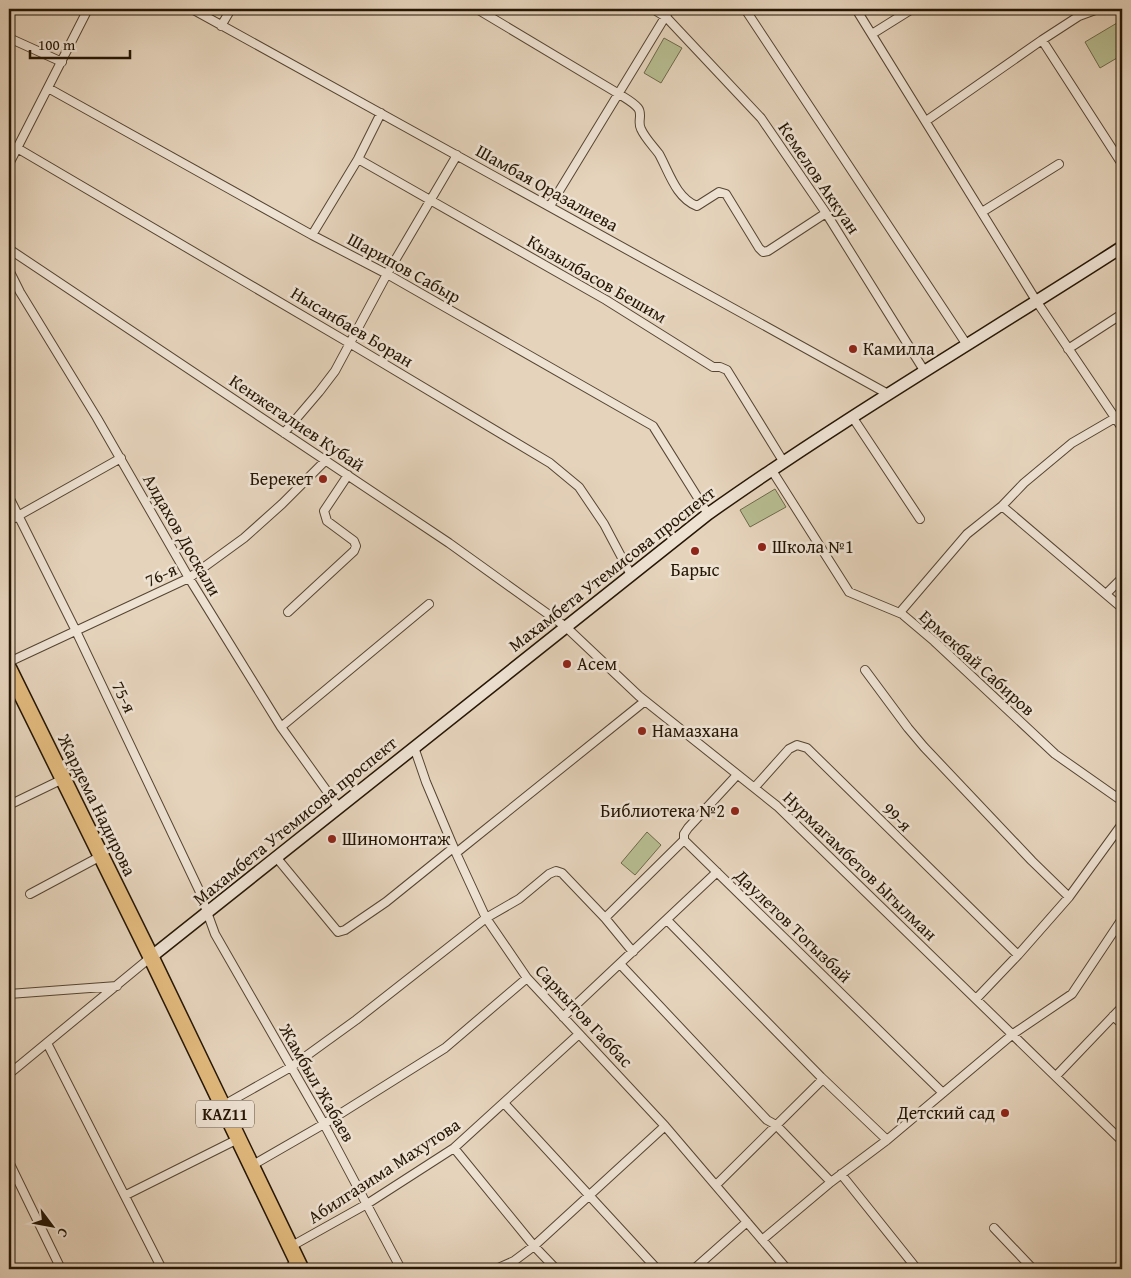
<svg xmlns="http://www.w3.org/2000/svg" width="1131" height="1278" font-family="'Gentium Book Plus',serif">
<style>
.grass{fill:#b6bc90;stroke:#6e694a}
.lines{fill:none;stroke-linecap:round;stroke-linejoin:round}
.street-casing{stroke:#554532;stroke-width:10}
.secondary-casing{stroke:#251604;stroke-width:14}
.highway-casing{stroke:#251604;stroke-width:18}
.street{stroke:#eee2d3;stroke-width:8}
.secondary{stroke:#eee2d3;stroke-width:11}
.highway{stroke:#e2ba7e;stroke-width:15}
.poi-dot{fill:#8f2418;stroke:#eee2d3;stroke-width:2}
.labels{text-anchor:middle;stroke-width:5;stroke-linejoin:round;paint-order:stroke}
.shield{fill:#eee2d3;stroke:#615342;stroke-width:1}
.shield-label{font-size:16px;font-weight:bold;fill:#251604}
.street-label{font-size:18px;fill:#251604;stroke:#eee2d3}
.poi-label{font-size:18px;fill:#251604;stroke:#eee2d3;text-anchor:start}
</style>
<rect width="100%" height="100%" fill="#e5d3bb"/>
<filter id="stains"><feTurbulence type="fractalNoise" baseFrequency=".004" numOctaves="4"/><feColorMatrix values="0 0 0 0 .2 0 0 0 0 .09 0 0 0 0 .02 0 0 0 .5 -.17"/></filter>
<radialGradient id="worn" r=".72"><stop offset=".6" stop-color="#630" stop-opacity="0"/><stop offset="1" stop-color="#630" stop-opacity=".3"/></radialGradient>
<path class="grass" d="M1122,20V55L1100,68L1085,42Z
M664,38L682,48L661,83L644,73Z
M775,489L786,507L750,527L740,510Z
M647,832L661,845L635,875L621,863Z"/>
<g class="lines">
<g class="street-casing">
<path id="street" d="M192,9L888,394
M477,9L619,94C625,98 633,102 638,108C643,114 637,122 641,129C645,138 653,146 659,154C669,172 676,198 697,206L719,192L726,194L759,248L763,252L768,251L826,213
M653,9L666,17L761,118L826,213L925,372
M745,9L967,345
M856,9L1037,302L1122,428
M221,26L231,9
M872,34L912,9
M9,38L62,62
M1042,40L1122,164
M48,88L312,235L387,274L653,426L708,514
M926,121L1042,40L1079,16L1098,9
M17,148L356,347L550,463L579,487L604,524L631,575
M358,159L606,300L713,367H720L727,370L783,461
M9,164L88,9
M550,206L670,9
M982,212L1059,164
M312,235L358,159L381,113
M9,249L449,543L566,627L639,696L777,806L1122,1141
M9,270L20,292L97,418L189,578L281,727L339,808
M1068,349L1122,314
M853,418L920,519
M284,433L319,392L335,371L387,274L457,155
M771,469L849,592L902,614L934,641L1055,754L1122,801
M9,497L76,631L199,890L215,934L324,1124L401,1269
M1002,506L1122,608
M9,521L121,458
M1106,594L1122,578
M288,612L354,551L356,546L354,541L327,521L324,511L348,475
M902,614V610L967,534L1002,506L1024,483L1072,443L1115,418
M9,662L189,578L244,538L282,504L325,461
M865,670L908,728L924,747L1032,861L1069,897
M281,727L429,604
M414,747L426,782L456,853L486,918L527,978L665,1126L787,1269
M737,775L688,828L684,834V840L943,1093
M755,787L789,749L797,745L807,748L1018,955
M9,805L63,779
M456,853L645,701
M276,857L338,932L345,930L386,902L453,848
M30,894L101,856
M605,918L684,840
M667,920L821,1077L887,1140
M620,964L767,1120L776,1125L831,1182
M9,994L117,986
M976,999L1018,955L1069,897L1122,824
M1113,1016L1122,1024
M563,1017L717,872
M47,1043L162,1269
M9,1074L151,957
M1056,1076L1122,1007
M504,1103L657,1269
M222,1106L291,1067L356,1020L486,918L519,899L549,874L556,871L562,873L605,918L633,952
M454,1148L534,1246L556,1269
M9,1162L61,1269
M251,1166L324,1124L445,1048L527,978
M841,1174L917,1269
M716,1185L823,1079
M126,1195L238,1139
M994,1228L1033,1269
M762,1240L831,1182L887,1140L1013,1034L1072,994L1122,919
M290,1247L367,1204L454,1148L579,1034
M285,1269L298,1263
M496,1269L514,1261L534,1246L665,1126
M694,1269L747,1222
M1116,1269L1122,1262"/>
</g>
<g class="secondary-casing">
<path id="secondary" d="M151,957L708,514C842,419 984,336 1122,247"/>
</g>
<g class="highway-casing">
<path id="highway" d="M9,669L151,957L301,1269"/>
</g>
<use href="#street" class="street"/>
<use href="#secondary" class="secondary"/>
<use href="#highway" class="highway"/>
</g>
<g class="poi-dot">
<circle cx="853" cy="349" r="5"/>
<circle cx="323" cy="479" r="5"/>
<circle cx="762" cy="547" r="5"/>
<circle cx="695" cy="551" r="5"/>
<circle cx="567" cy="664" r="5"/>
<circle cx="642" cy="731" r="5"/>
<circle cx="735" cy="811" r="5"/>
<circle cx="332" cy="839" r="5"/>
<circle cx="1005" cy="1113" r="5"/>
</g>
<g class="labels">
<rect class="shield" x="196" y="1100.5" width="58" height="27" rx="4"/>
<g class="shield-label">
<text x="225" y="1120">KAZ11</text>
</g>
<g class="street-label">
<text transform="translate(819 178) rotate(56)" y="6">Кемелов Аккуан</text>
<text transform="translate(547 188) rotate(29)" y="6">Шамбая Оразалиева</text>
<text transform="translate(404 268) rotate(29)" y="6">Шарипов Сабыр</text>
<text transform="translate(597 279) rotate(30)" y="6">Кызылбасов Бешим</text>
<text transform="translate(352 327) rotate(31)" y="6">Нысанбаев Боран</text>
<text transform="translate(297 423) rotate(34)" y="6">Кенжегалиев Кубай</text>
<text transform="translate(182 535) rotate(60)" y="6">Алдахов Доскали</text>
<text transform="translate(612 569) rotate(-38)" y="6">Махамбета Утемисова проспект</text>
<text transform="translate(161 575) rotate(-25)" y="6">76-я</text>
<text transform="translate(977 663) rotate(42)" y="6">Ермекбай Сабиров</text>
<text transform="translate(124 697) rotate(64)" y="6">75-я</text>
<text transform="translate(97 805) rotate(64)" y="6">Жардема Надирова</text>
<text transform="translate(897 817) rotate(45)" y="6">99-я</text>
<text transform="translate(295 821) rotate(-39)" y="6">Махамбета Утемисова проспект</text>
<text transform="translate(860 866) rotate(44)" y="6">Нурмагамбетов Ыгылман</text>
<text transform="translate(793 926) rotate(44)" y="6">Даулетов Тогызбай</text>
<text transform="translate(584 1016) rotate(47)" y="6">Саркытов Габбас</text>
<text transform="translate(317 1083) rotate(60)" y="6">Жамбыл Жабаев</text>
<text transform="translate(384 1171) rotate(-33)" y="6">Абилгазима Махутова</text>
</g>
<g class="poi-label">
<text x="863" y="355">Камилла</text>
<text x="313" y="485" text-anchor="end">Берекет</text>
<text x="772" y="553">Школа №1</text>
<text x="695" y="576" text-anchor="middle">Барыс</text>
<text x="577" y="670">Асем</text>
<text x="652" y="737">Намазхана</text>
<text x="725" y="817" text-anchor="end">Библиотека №2</text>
<text x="342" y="845">Шиномонтаж</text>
<text x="995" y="1119" text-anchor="end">Детский сад</text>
</g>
</g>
<rect width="1131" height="1278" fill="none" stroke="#e5d3bb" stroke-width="30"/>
<rect x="10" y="10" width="1111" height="1258" fill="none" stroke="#251604" stroke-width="2.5"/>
<rect x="15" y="15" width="1101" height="1248" fill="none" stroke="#251604"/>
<g transform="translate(52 1226) rotate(122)" stroke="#eee2d3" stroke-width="4" paint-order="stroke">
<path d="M0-4L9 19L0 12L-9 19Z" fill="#251604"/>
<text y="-8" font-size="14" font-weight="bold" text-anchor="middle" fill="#251604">С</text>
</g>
<path d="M30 50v8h100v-8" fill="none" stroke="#251604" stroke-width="2.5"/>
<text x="38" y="50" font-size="15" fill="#251604" stroke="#eee2d3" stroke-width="4" paint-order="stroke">100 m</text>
<rect width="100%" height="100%" filter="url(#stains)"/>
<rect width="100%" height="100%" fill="url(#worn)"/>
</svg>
